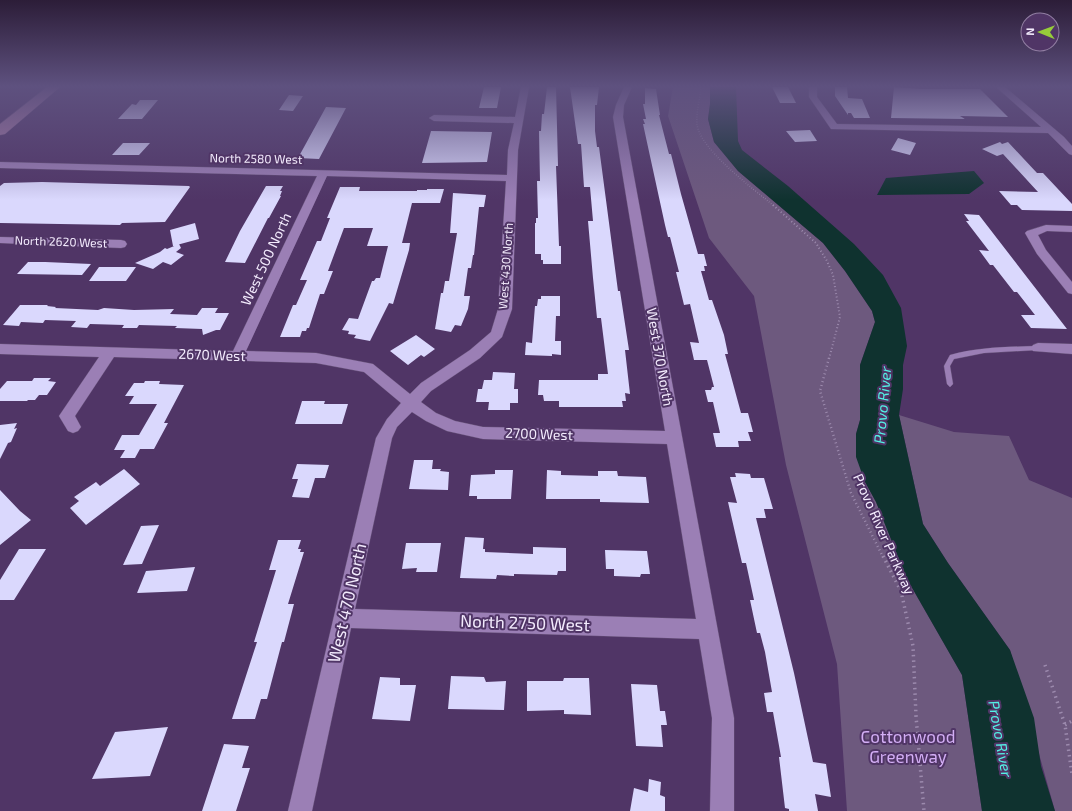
<svg xmlns="http://www.w3.org/2000/svg" width="1072" height="811" font-family="'Exo 2',sans-serif">
<style>
.green{fill:#6d597e}
.water{fill:#0f322f}
.building{fill:#dad8fd}
.lines{fill:none;stroke-linecap:round;stroke-linejoin:round}
.lane-casing{stroke:#665178;stroke-width:1}
.street-casing{stroke:#665178;stroke-width:1}
.secondary-casing{stroke:#665178;stroke-width:1}
.path-far3{stroke:#9c8aad;stroke-width:1.5;stroke-dasharray:0.5 2;stroke-linecap:butt}
.path-far2{stroke:#9c8aad;stroke-width:2;stroke-dasharray:1 2.5;stroke-linecap:butt}
.path-far1{stroke:#9c8aad;stroke-width:2.5;stroke-dasharray:1 3;stroke-linecap:butt}
.path{stroke:#9c8aad;stroke-width:3.5;stroke-dasharray:1.5 4;stroke-linecap:butt}
.lane{fill:#9b7fb5;fill-rule:evenodd}
.street{fill:#9b7fb5;fill-rule:evenodd}
.secondary{fill:#a77ba5;fill-rule:evenodd}
.labels{text-anchor:middle;stroke-width:4;stroke-linejoin:round;paint-order:stroke}
.far-street-label{font-size:12px;fill:#f3ebfd;stroke:#503566}
.street-label{font-size:14px;fill:#f3ebfd;stroke:#503566}
.water-label{font-size:15px;font-style:italic;fill:#53f1e5;stroke:#503566}
.near-street-label{font-size:17px;fill:#f3ebfd;stroke:#503566}
.near-park-label{font-size:17px;fill:#d3aef5;stroke:#503566}
</style>
<rect width="100%" height="100%" fill="#503566"/>
<path class="green" d="M673,87H710V104L708,119L714,142L738,171L823,243L845,271L872,311L875,322L860,365V420L856,434L865,482L876,502L907,579L962,675L982,811H847L837,664L786,465L754,296L709,238L668,116Z
M899,415L954,432L1009,436L1029,480L1072,498V811H1055L1010,650L948,563L923,524Z"/>
<path class="water" d="M710,87H736L738,141L742,150L788,186L854,244L883,275L901,308L907,346L903,365V389L899,415L923,524L948,563L1010,650L1034,718L1041,766L1055,811H982L962,675L907,579L876,502L865,482L856,457V434L860,420V365L875,322L872,311L845,271L823,243L738,171L714,142L708,119L710,104Z
M974,171L984,183L969,194L877,195L886,178Z"/>
<path class="building" d="M484,87H501L497,108H479Z
M547,87H556L558,166H556L559,246H561V264H543V260H541V254H535V223H536V218H538L537,181H540L539,131H541L542,114H544Z
M570,87H599L597,105H595V131L597,147H599L618,291H620L629,350H625L630,394L625,393L626,401H622L623,407H559V401H544L543,395H538L539,380H598V374H608L601,318H597L593,278L588,221H593L590,187H584L581,144H578Z
M772,87H788L796,103H780Z
M835,87H847L848,98L862,99L870,118H854L851,113H848V115L835,96Z
M894,87L921,89H980L1008,117L960,116L965,119L891,118Z
M645,88L656,89L660,115H659L669,154H671L681,194L698,254H704L707,266H704L705,271H701L709,300H712L724,335L728,354H725L741,413H748L753,432H748L751,441H738L739,447H716L713,433H720L713,402H708L705,390H711L712,387H714L707,360H694L690,342L699,343L690,304L684,305L676,272H679L670,237H668L665,225L643,124H645L643,119H646L643,104H645Z
M289,95L303,96L293,111L279,110Z
M140,100H158L142,119H118L132,104L136,105Z
M326,107L346,108L319,159L298,158Z
M810,130L817,141L795,142L786,131Z
M431,131L492,132L487,162L422,163Z
M898,138L916,143L910,155L891,150Z
M1000,142L1002,144L1008,142L1037,173H1043L1072,204V211L1022,210L1017,205H1011L999,191L1038,192L1003,154L997,156L982,149Z
M123,143H150L139,155H112Z
M42,182L189,186L190,187L165,222L122,223L120,225L0,223V186L4,183Z
M266,186H283L280,191H282L280,196H281L269,218H268L245,263L225,262L240,231Z
M340,187H360L359,191H417V190H427V189H444L440,203H412L402,243H410L409,250L393,304L389,303L370,341L354,338L356,335L348,334L349,331L342,330L349,318L358,319L372,281H374L376,278H380L388,246H367L373,228H344L328,271H333L324,294H320L309,328H307L306,331H302L300,337H280L293,305H296L307,280H300L317,241H321L330,218H327Z
M453,193L486,195L484,207H479L474,255H473L471,268H468L464,296H470L468,309L461,326L455,325L451,332L435,329L441,293H443L445,281H449L457,233H450Z
M964,214L979,215L1067,329L1031,328L1021,315H1035L1017,292H1014L993,265H990L979,250L989,251L966,221H969Z
M195,223L199,239L173,246L170,230Z
M179,244L181,248L176,252L184,255L171,265L163,262L153,269L135,263L160,252L165,248L167,249Z
M28,262H45L91,264L82,275L17,274Z
M99,267H136L126,281H89Z
M541,296H560V316H556L555,341H561V355L552,354V356L525,355L526,342L532,343L535,306H537L538,299H541Z
M20,305H48L47,306L56,307L55,308L98,310L104,308L134,310L174,309L170,314L197,315L202,308H218L215,313H229L220,330H216L203,335L202,329L175,328L177,326L139,325L137,328H122L124,325L90,324L87,328L71,327L76,321L45,320L43,323L21,322L19,326L3,325Z
M416,335L435,349L424,357L421,355L408,365L390,351Z
M493,372L515,373L514,389H518V403H510V410H488L489,402H476L478,389H482L484,380H492Z
M34,378H51L48,381L56,382L47,395H39L35,400H28L27,401H0V389L7,381H32Z
M145,381H160L159,384L184,385L164,423H168L154,449H140L135,458H120L125,450H114L122,435H139L157,404H129L134,396H125L134,383H144Z
M302,401H325L324,404H348L342,424H295Z
M17,423L14,429L17,428L11,442L8,443L0,459V425Z
M414,460H433L432,469H441L440,471L449,472L448,490L409,489Z
M297,464L329,465L325,478H315L309,498L292,497L298,479H292Z
M124,469L140,484L86,525L70,508L79,501L74,497L96,482L100,486Z
M495,470H513L511,499H477V496H469L471,475L495,474Z
M547,470L561,471V475L598,476V471H617L618,476L646,477L649,503L600,502V499H546Z
M735,473L750,474L751,478H764L773,509H764L766,518H756L794,673L813,762L826,764L831,797L815,794L818,811H789V809L785,808L779,757H781L773,712H767L764,693L772,692L765,652L760,633H757L750,600H754L746,563H742L728,502L737,503L730,477H736Z
M0,490L20,511L31,520L0,545Z
M159,525L142,564L123,565L141,526Z
M465,537L484,538L483,549H485V552L533,554V547L566,548V571H558L557,575L514,574V576L497,575L496,579L460,578Z
M278,540H301L298,549H301L300,552H304L288,604H294L284,642H282L267,699H261L255,719H232L257,642H254L276,570H269Z
M406,543H441L437,572H416L417,568L402,569Z
M19,549H46L14,600H0V580Z
M605,550L647,551L650,574H641L640,577L614,576V569H606Z
M195,567L187,591L137,593L146,571Z
M451,676L484,677L486,682L506,681L504,710L448,709Z
M380,677L400,678V685H416L410,721L372,719Z
M564,678H589L591,715L564,714V710L527,711V681H563Z
M631,684L657,685L660,711H665L667,725H661L663,747L636,746Z
M168,727L150,776L92,779L115,732Z
M224,744L249,746L242,768H250L236,811H202Z
M649,779L661,782L660,795L665,797V811H630L634,788L648,792Z"/>
<g class="lines">
<g class="lane-casing">
<path id="lane" d="M1038,346L1041,348L1038,350L984,353L954,359L950,366L953,384L950,387L947,384L944,366L950,355C979,347 1008,347 1038,346Z"/>
</g>
<g class="street-casing">
<path id="street" d="M521,87H529L518,150L512,309L502,337L480,358L431,391L421,402L436,413L455,421L483,427L665,431L613,117L616,105L624,87H632L624,105L623,117L734,718V811H710L712,718L699,639L351,628L312,811H288L376,438L387,419L401,403L364,372L316,363L114,357L75,416L81,427L78,431L73,433L68,431L59,416L99,357L0,354V344L233,351L317,176L0,168V162L507,175L508,150L514,123L434,121L429,118L434,115L515,117ZM327,176L506,181L498,309L491,332L470,350L421,383L410,394L373,364L368,363L316,353L246,351ZM412,412L426,421L447,431L483,439L667,444L696,619L355,609L392,438L397,427Z
M809,87H817V97L837,124L1041,127L996,87H1005L1064,137L1072,146V155L1069,154L1048,133L831,129L809,97Z
M1046,225L1072,226V232L1047,231L1038,235L1046,250L1072,282V294L1068,293L1037,254L1025,233L1027,231Z
M0,237L121,240L125,241L127,244L125,247L121,248L0,243Z
M1038,343L1072,344V354L1033,351L1031,348L1033,345Z"/>
</g>
<g class="secondary-casing">
<path id="secondary" d="M47,87H60L5,134L0,135V124Z"/>
</g>
<path class="path-far3" d="M701,87C700,99 696,112 697,124C699,149 755,190 774,206"/>
<path class="path-far2" d="M773,205L816,243L827,261L833,275L840,317L829,359"/>
<path class="path-far1" d="M829,358L820,391L851,493L883,557"/>
<path class="path" d="M883,556L901,591L913,646L916,716L924,811
M1045,665L1065,725L1072,774
M1065,725L1072,721"/>
<use href="#lane" class="lane"/>
<use href="#street" class="street"/>
<use href="#secondary" class="secondary"/>
</g>
<linearGradient id="sky" x2="0" y2="1"><stop stop-color="#2c1d38"/><stop offset="0.43" stop-color="#5e517f"/><stop offset="1" stop-color="#5e517f" stop-opacity="0"/></linearGradient>
<rect width="1072" height="200" fill="url(#sky)"/>
<g class="labels">
<g class="far-street-label">
<text transform="translate(256 159) rotate(1)" y="4">North 2580 West</text>
<text transform="translate(61 242) rotate(2)" y="4">North 2620 West</text>
<text transform="translate(506 266) rotate(-86)" y="4">West 430 North</text>
</g>
<g class="street-label">
<text transform="translate(266 259) rotate(-65)" y="5">West 500 North</text>
<text transform="translate(212 355) rotate(2)" y="5">2670 West</text>
<text transform="translate(660 357) rotate(80)" y="5">West 370 North</text>
<text transform="translate(539 434) rotate(2)" y="5">2700 West</text>
<text transform="translate(884 534) rotate(66)" y="5">Provo River Parkway</text>
</g>
<g class="water-label">
<text transform="translate(883 405) rotate(-85)" y="5">Provo River</text>
<text transform="translate(1000 739) rotate(80)" y="5">Provo River</text>
</g>
<g class="near-street-label">
<text transform="translate(347 603) rotate(-77)" y="6">West 470 North</text>
<text transform="translate(525 623) rotate(2)" y="6">North 2750 West</text>
</g>
<g class="near-park-label">
<text x="908" y="743">Cottonwood<tspan x="908" dy="20">Greenway</tspan></text>
</g>
</g>
<g transform="translate(1040 32) rotate(271)"><circle r="19" fill="#503566" stroke="#917ea2"/>
<path d="M0-3L7 15L0 10L-7 15Z" fill="#96cc3a"/>
<text y="-6" font-size="11" font-weight="bold" text-anchor="middle" fill="#f3ebfd">N</text>
</g>
</svg>
